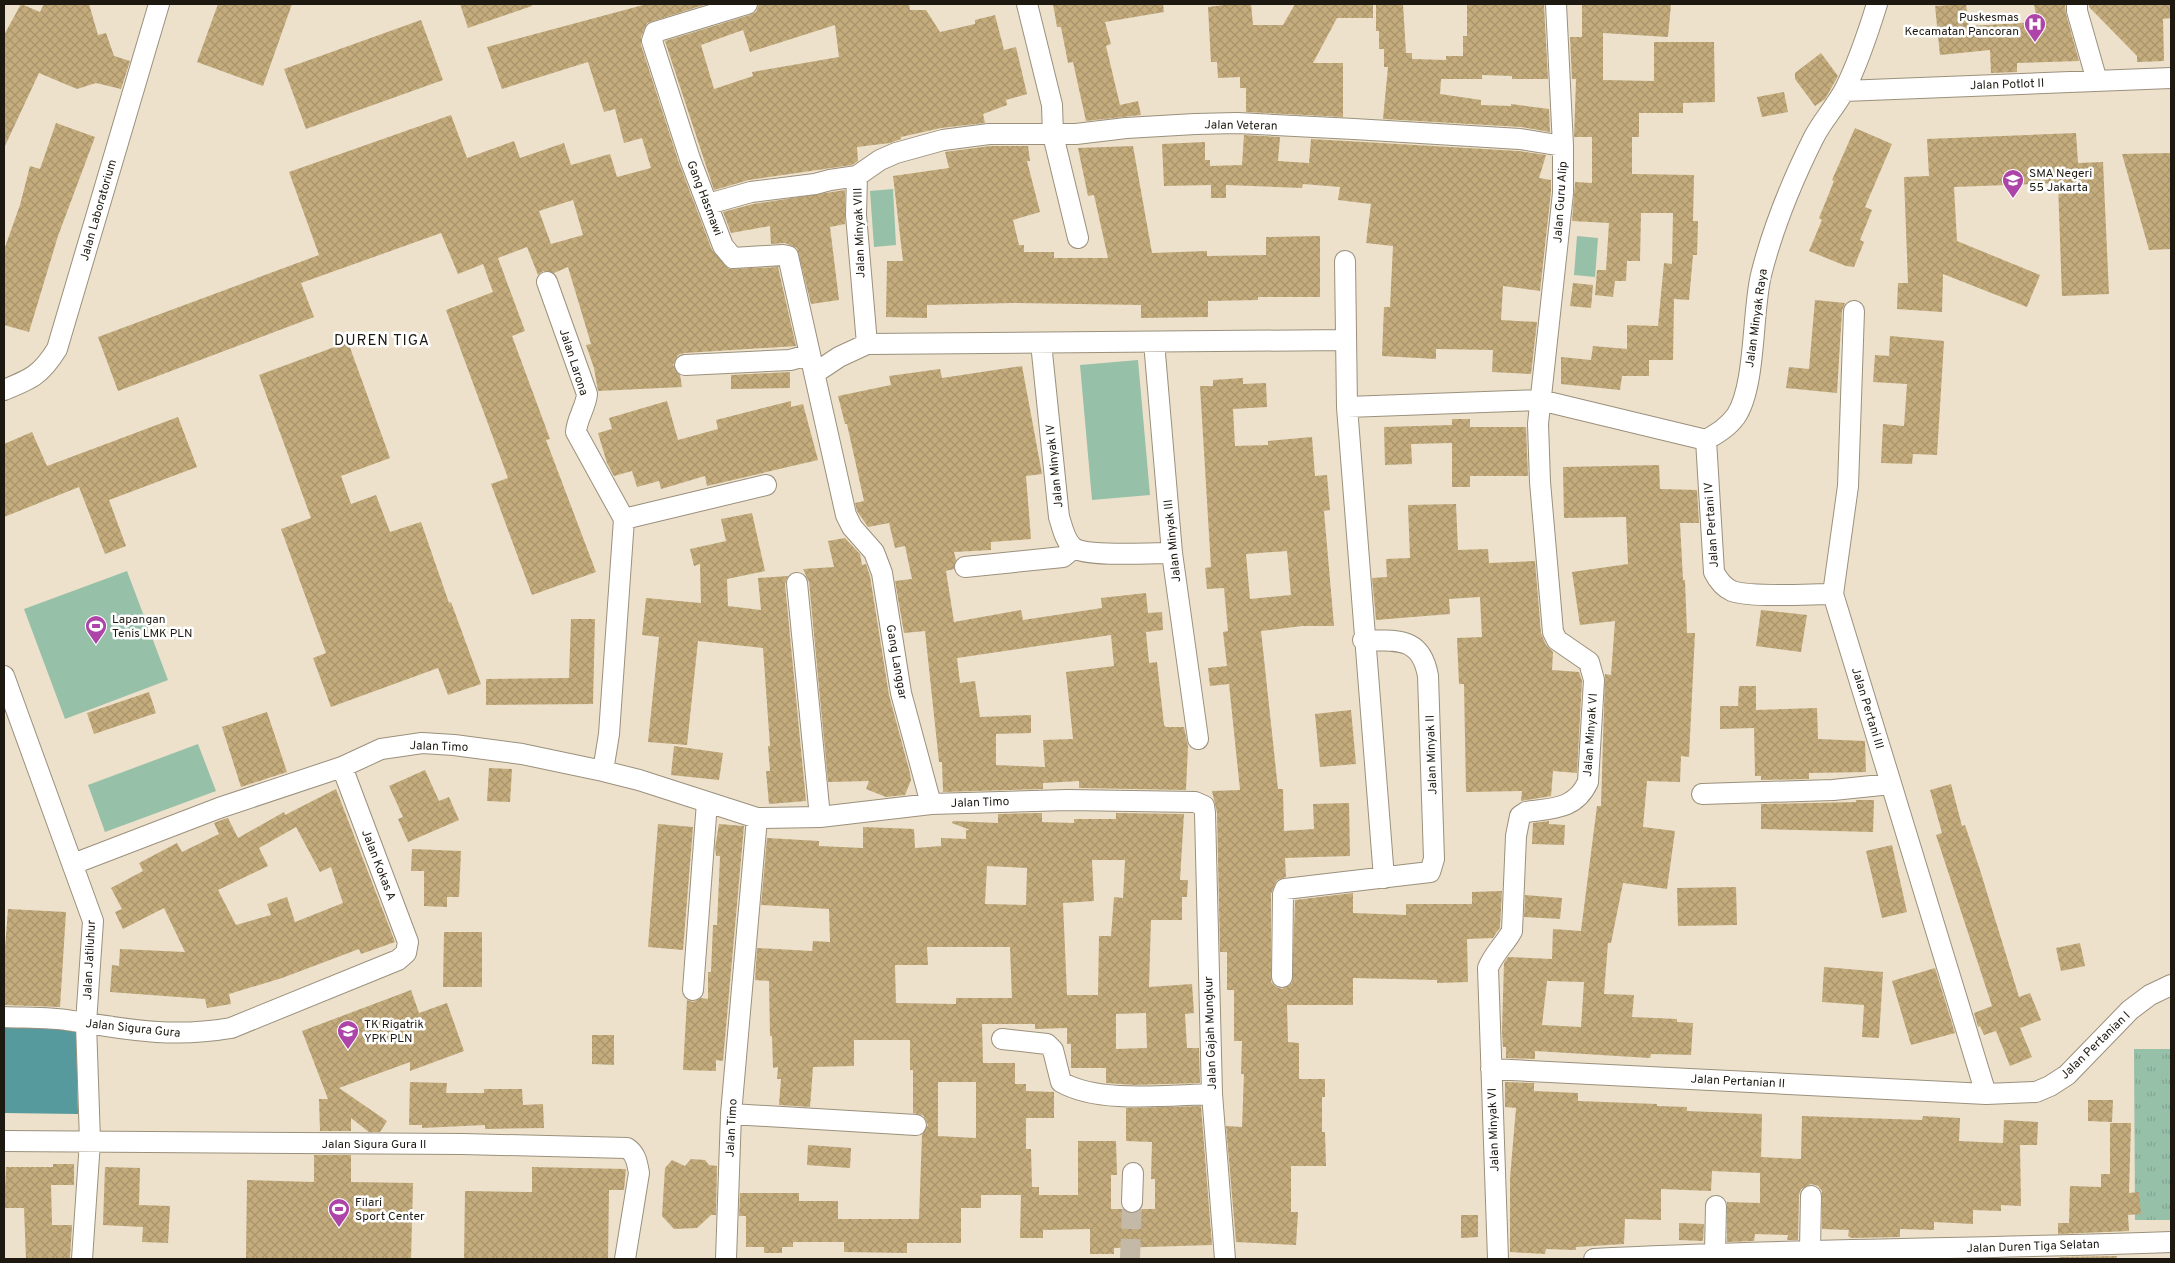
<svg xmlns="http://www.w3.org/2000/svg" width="2175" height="1263" font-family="Overpass,sans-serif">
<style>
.grass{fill:url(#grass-tufts)}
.pitch{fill:#97c0a9}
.water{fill:#569a9d}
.building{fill:url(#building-cross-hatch);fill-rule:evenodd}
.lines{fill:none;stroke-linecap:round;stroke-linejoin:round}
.minor-tunnel{stroke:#c3b9a6;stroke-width:20;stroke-dasharray:20 10;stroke-linecap:butt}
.minor-casing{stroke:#9b907c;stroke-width:22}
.minor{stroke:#fff;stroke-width:20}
.labels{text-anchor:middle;stroke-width:5;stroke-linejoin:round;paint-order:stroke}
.poi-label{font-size:12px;fill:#1d1911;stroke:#fff;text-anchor:start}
.street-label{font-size:12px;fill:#1d1911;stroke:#fff}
.quarter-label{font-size:15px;letter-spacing:1px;fill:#1d1911;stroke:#fff}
</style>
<defs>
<pattern id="grass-tufts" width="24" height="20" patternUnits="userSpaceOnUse" patternTransform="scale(1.25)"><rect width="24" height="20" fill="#97c0a9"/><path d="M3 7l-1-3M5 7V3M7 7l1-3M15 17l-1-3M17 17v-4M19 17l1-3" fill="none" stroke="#82a490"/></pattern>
<pattern id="building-cross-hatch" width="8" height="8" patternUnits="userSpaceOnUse" patternTransform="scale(1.25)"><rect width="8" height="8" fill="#c4ac7d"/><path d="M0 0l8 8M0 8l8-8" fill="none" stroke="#a8936b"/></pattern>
</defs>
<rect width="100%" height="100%" fill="#ede1cb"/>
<path class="grass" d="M2134,1049H2171V1220H2135Z"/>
<path class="pitch" d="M893,189L896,245L874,247L870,191Z
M1577,236L1598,238L1595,277L1574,275Z
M1138,360L1150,495L1092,500L1080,365Z
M127,571L168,680L65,719L24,609Z
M198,744L216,791L105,832L88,785Z"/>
<path class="water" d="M4,1024L76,1026L78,1114L4,1113Z"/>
<path class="building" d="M21,4L40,12L44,4H89L98,35L106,33L114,56L130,61L121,89L96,83L77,89L39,73L4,148V35Z
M218,4H292L263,86L197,62Z
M460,4H531L532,6L468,28Z
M647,4H707L647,23L641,37V45L679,163L712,250L729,269L778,267L796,346L684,353L678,355L673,365L680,375L682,387L598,391L594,368L586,345L591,344L568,267L554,273L543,271L538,275L527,247L498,258L525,331L512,336L550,439L546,440L596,572L532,595L491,484L508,478L446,310L493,292L483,264L458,274L441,233L301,283L314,317L118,391L98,337L319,255L289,172L451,115L467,158L514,141L520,158L564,143L571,165L610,154L617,177L651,168L642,138L624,143L615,109L604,112L588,62L502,89L487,47ZM573,200L583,235L551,244L539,211Z
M759,4H909L910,10H926L940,32L975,24V20L995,15L1004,50L1016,47L1027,94L1006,100L1007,105L983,114L985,123L941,128L901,137V139L890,143L857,147L858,161L852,165L749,180L714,190L665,41L750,15L756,12ZM835,25L839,57L752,72L753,76L714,89L701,45L743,30L750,52Z
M1053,4H1163L1164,12L1105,22L1111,44L1106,46L1120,105L1138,101L1141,115L1086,121L1073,62L1068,63L1061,27H1057Z
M1232,4H1251L1253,25H1283L1295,4H1373V18H1337L1313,63H1343V117L1246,112V88H1240V77L1218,78L1217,62H1211L1208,7Z
M1376,4H1403L1406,53H1412V59L1446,60V56H1463V36H1467V4H1544L1548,79H1512V76L1482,75V79H1441L1440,94L1481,100V105L1511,106V104L1549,109L1550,132L1521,127L1383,119L1388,67H1384V49H1379V31H1376Z
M1582,4H1671L1668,37L1603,33V80L1654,81V42H1714L1715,102L1683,103V113H1639V137H1632V174L1694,175L1693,221H1698L1697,255H1693L1689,300L1674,299L1673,360H1649V376H1622L1620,390L1561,384V357L1591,360L1593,346L1627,349V325L1658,326L1664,263L1672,264L1673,213H1641L1640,261H1627L1626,281H1615L1613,297L1595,295L1597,270H1606L1609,223L1572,221L1575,182L1592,183V137H1574L1576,79H1572L1570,37H1582Z
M1966,4L1969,26L2037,22L2034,4H2065L2066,14L2079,61L2017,63V72L1991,73L1990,50L1940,55L1935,6Z
M2089,4H2171V18L2163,19L2164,61L2137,62V56L2089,7Z
M421,20L443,80L306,129L284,69Z
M1821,53L1838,76L1825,99L1815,106L1795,79V73Z
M1784,92L1788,112L1762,117L1757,97Z
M56,123L95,137L58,236L29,332L4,325V250L20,205L30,166L40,169Z
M1855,128L1892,144L1865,207L1872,210L1860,240L1864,242L1854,267L1846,266L1809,251L1822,220L1819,218L1834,181L1832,180Z
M2076,133L2078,163L2103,162L2109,294L2062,296L2058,183L1954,187L1957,241L2040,275L2027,307L1943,274L1942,312L1897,309L1898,283H1908L1904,177L1929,176L1927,139Z
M1244,135L1280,137L1278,161L1309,163L1311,139L1519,151L1546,155L1539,178L1551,180V192L1540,291L1503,286L1501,320L1537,322L1531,374L1492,372L1493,350L1436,349V359L1382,356L1384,307H1390L1393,246L1366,243L1371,204L1338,200L1340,187L1303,184L1302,188L1226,185V198H1211V185L1164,186L1162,144L1205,142V160H1210V166L1242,165Z
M990,146H1028L1030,161H1027L1040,212L1013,220L1019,245H1024V252H1054V258H1108L1094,195L1088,196L1078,148L1133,146L1152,253L1207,251V256L1266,255V237L1320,236V297H1258V300L1208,301V317L1141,318V305L1013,303L927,305V318L886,317L887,261H903L893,176L949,168L945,152Z
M2171,153V249L2149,250L2122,154Z
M845,190V224L830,227L839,300L811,304L797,248L785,243L771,244L770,226L731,233L723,212L753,204Z
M1573,283L1593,285L1591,308L1570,306Z
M1815,300L1845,303L1842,311L1837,393L1786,388L1789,367L1809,369Z
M1890,336L1944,341L1937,455L1913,454L1912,464L1881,463L1883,424L1904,426L1907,384L1873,382L1875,355L1889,356Z
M348,342L390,458L341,476L351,504L376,495L390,532L421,522L449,603L451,602L481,684L448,695L438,668L331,707L313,658L326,653L281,529L311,518L259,375Z
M1022,366L1042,474L1026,476L1031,539L991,542V550L954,552L956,560L954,569L946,571L954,622L1021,610L1023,620L1102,608L1101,598L1146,593L1148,613L1162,612L1163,630L1146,632L1149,663L1157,662L1164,725L1166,727H1184L1188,746L1186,790L1079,788V781L1043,783V789L943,792L942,762H939L925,631L904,633L895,581L912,579L905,546L895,548L889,523L868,527L857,511L855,503L864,501L847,424H845L838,396L891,385L889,376L940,369L942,378ZM1111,635L1114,666L1066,672L1073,739L1043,740L1045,767L996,765V734L1031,733V715L980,717L975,681L960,683L957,658Z
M790,372V388L731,389V375Z
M1243,378V384L1266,383L1267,407L1233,409L1235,446L1268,445V441L1312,437L1315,476L1327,475L1330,510L1324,511L1334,626H1302L1261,631L1278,789H1283L1284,831L1314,829L1313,804L1349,803L1350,856L1285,858L1286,877L1277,880L1271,894V982L1276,987L1282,989L1292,983L1295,900L1353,893V913L1406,915V904H1472V892L1502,891L1500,928L1496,933L1493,938L1467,939L1468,982L1437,983V980L1353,978V1005H1287L1288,1042L1299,1043V1079H1325V1097H1322V1132H1325L1326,1166H1291V1212H1298L1296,1245L1236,1242L1226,1126L1242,1127L1244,1074H1241L1242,1041H1234V990H1227V952H1220L1217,813L1212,791L1240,790L1229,684L1210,686L1208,668L1227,666L1223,632L1228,631L1224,588L1207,589L1205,568L1211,567L1200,386H1213V380ZM1287,551L1291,595L1250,599L1246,554Z
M667,401L678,440L718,429L716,420L791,401V407L803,404L818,460L707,486L705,476L661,489L659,481L637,487L632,471L614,476L607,463L598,433L612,429L609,418Z
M178,417L197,467L109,500L126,546L105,554L79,487L4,517V444L32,432L47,466Z
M1452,419H1470V427H1526L1528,476H1470V487H1452V443L1411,444L1412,464L1385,465L1384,427L1452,425Z
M1659,465L1660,489L1697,490L1699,523H1680L1683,580H1685L1687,633H1695L1689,757L1681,756L1680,782L1647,781L1643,827L1675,831L1667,889L1623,883L1611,943H1608L1604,994L1634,995L1632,1017L1677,1019V1022L1693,1023L1691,1055L1651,1054L1650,1058L1535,1051V1059L1506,1058V1047H1503L1502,1032L1504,963L1508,957L1552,959L1553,929L1581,931L1597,806H1601L1605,674L1611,675L1615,621L1580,625L1572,572L1628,564L1626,517L1564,518L1563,467ZM1547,981L1584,982L1581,1027L1542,1025Z
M1456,504L1458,550L1488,549L1489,563L1535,561L1541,633L1546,645L1553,652L1552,670L1579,672L1582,681L1577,773L1553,771L1551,796L1521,801L1522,791L1466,792L1464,684H1459L1457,638L1482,637L1480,597L1449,599L1450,614L1376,620L1372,578L1387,577L1386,559L1410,558L1408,505Z
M752,513L765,571L727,579L728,606L761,610L758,578L788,576L785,584L806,801L769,804L766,771H770L768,746H770L763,648L698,641L687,745L648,742L659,637L642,635L646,598L701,603L700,564L694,566L690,549L726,541L721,519Z
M845,538L860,554L862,565L866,564L870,576L889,695L910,773L911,780L905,795L886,797L866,789L869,781L828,782L809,582L803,569L834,567L828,541Z
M1761,610L1807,615L1801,652L1756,646Z
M571,619H595L593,704L486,705V679L569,678Z
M1739,686H1756V710L1817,708L1818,739L1865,741L1866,772L1809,773V779L1761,780V776H1755L1754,728L1720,729V706H1738Z
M149,692L156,713L94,734L87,713Z
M1351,710L1356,764L1320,767L1315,714Z
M267,712L287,772L241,787L222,727Z
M674,746L723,753L719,780L671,775Z
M489,768L512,769L510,802L487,801Z
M425,770L439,801L449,797L459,820L408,842L398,819L403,817L389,786Z
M1951,784L1962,826L1965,825L1980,870L2019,997L2030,993L2041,1020L2020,1028L2032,1057L2010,1066L1996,1031L1984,1035L1980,1026L1978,1027L1974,1013L1992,1006L1936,835L1942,833L1930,790Z
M336,789L395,942L361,954L359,949L282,978L229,994L231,1004L207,1008L205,999L110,992L112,965L119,966L120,949L185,952L164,908L123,929L115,912L122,909L111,888L143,871L139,863L177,843L182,852L219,834L214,823L224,819L228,818L238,838L284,812L285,815ZM296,827L320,872L331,867L343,903L295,922L287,897L267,904L271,915L236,925L218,890L268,866L259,848Z
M1856,800H1874L1873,832L1761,829V804L1856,802Z
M1042,813V822L1074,823V819H1116V813L1184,814L1180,880H1188L1187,897H1182V920H1151L1149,987L1192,984L1194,1013L1185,1014L1187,1048H1199L1200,1083L1134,1085L1106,1083V1068H1071V1044H1067V1028L1035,1029V1024H982L983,1063H1015V1084H1026V1091L1054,1092V1118H1026V1149H1031L1032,1187H1039V1195H1078V1141H1116L1117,1175H1111V1209H1122L1131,1214L1142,1209H1155V1179H1151L1152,1142L1126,1141V1108L1201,1106L1212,1245L1114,1248V1254H1090V1229L1043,1230V1238H1020L1021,1195H981V1208H961V1243H907V1253L844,1252V1242H793V1247H782V1253H764V1247H746V1216H739L740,1193H799V1201H838V1219H919L922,1135L928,1125L923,1115L913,1113V1070H910V1040H854V1066L813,1067L810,1107L779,1105L781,1079H777L778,1067L773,1068L772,1036H770L769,981L755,980L757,948L812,951L813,941L830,942L829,909L761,905L767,838L819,841V846L863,848V827L914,829L915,848L941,846V838L966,839V830H970L952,823L953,821L998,823V814ZM1092,860H1125L1123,898L1114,897L1111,936H1099L1098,995H1067L1063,903L1094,901ZM987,866L1027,868L1026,905L985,904ZM927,947H1010L1012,998H956V1004L896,1003L895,965H928ZM1146,1013L1147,1048L1116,1049V1014ZM938,1082H976V1138L938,1136Z
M1549,821V824L1565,825L1564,845L1532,844L1533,823Z
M658,824L693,827L683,950L648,947Z
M719,824L744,826L723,1061L716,1060V1071L683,1070L687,1000L693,1002L701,998L708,999V972H711L713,925H717L720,856H716L715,848Z
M1892,845L1907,912L1882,918L1866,851Z
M412,849L461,851L459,897H447V907L424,906V871H411Z
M1736,887L1737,925L1678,926L1677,888Z
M1525,895L1562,898L1560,919L1524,917Z
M8,909L66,912L60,1007L4,1005V961Z
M444,932H482V987H443Z
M2080,943L2085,966L2061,971L2056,948Z
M1824,967L1883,972L1879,1038L1862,1037L1864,1005L1822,1002Z
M1935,968L1955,1033L1911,1045L1892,981Z
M411,990L419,1013L447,1003L464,1051L410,1071V1062L339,1088L387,1121L380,1132H369L351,1118V1131H320L319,1099H328L302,1031Z
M592,1035H614V1065L592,1064Z
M410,1082L447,1083L446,1093H484V1089H522L523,1105L543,1104L544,1128L485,1129V1125L422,1128V1125H409Z
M1505,1082L1534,1083V1091L1578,1093V1101L1657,1104V1106L1687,1107V1111L1762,1114L1761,1157L1801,1159L1802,1116L1922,1120L1923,1116L1960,1118L1959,1141L2003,1143L2004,1120L2038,1122L2037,1145H2020L2021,1206L2001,1205V1211L1973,1210V1224L1934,1222V1230L1900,1229V1237L1851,1238L1848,1236L1849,1230L1822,1229V1191L1818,1186L1811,1184L1801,1189L1799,1195L1798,1240H1787L1788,1235L1755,1234L1754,1241L1727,1242V1202L1760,1203V1173L1712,1171L1711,1191L1661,1189V1220L1625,1219L1624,1244L1576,1247V1250L1546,1249L1545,1254L1510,1252V1178L1516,1108L1505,1107Z
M2088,1100H2113L2112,1122L2088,1121Z
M2110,1123H2131L2129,1193L2139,1192L2141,1214L2128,1215L2129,1231L2058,1234V1223H2069L2070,1186L2101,1187V1174H2110Z
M808,1145L851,1148L850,1168L807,1165Z
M314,1155H351V1182L413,1183L411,1259H246L247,1180L314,1182Z
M691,1159L705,1160L709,1165L717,1166L716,1215H711L697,1228L674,1229L662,1216L665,1168L672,1160L685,1166Z
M53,1164H74V1185H51L52,1225H72L70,1259H26L24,1208H4L6,1167H53Z
M105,1167L140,1168L139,1205L170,1206L168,1243L142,1242L143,1227L103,1225Z
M532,1167L626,1169L624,1190H609L608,1259H464L465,1191L532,1192Z
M1461,1215H1478V1237L1461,1238Z
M1679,1223L1704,1224L1703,1241L1679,1240Z
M2117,1256L2116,1259H2059V1257Z"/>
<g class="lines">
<path class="minor-tunnel" d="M1130,1259L1132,1202"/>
<g class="minor-casing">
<path id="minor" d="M747,4L655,32L652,41L690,159L723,246L733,258L783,255L788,256L846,515L852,527L874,552L882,573L901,693L931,804
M1027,4L1052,105L1053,135L1078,238
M2077,4V11L2097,81
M1844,91L2171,78
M708,204L751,192L815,184L830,180L857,176
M1345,261L1347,407L1384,878
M547,282L587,394C586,407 577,418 576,432L624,519L609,734L603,771
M1854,311L1848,486L1833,594L1986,1094
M1154,342L1172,553L1198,739
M1041,343L1059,517C1062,526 1065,542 1074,548C1087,557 1153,553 1172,553
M867,344L856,215L857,176L880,160L896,153L943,140L989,134H1076L1126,128L1195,124L1237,123L1354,129L1520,139L1563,146
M685,365L790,360L809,355
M815,373L839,357L867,344L1345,340
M4,390C31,379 41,375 57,349L159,4
M1347,407L1540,400L1706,440C1718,433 1728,427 1736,416C1756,386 1752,312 1761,275C1773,227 1792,181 1814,137C1823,120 1836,106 1845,89C1859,61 1868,33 1877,4
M1706,440L1714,572C1718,580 1723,587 1732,591C1751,598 1809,594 1833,594
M624,519L766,485
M965,567L1063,557L1074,548
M797,583L820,817
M4,676L93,921L86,1023L90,1141L82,1259
M1702,794L1833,790L1891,784
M73,864L219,808L342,767L381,749L422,743L454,745L522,754L603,771L639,780L757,818L820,817L931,804L1068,800L1195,802L1204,806L1205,813L1212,1094L1225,1259
M1282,977L1283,894L1285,889L1430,872L1434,859L1428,676C1421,636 1397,641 1363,640
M693,990L707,802
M4,1017C27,1018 51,1017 73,1021C131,1030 172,1038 231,1028L398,960L406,953L408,942L342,767
M1002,1039L1047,1044L1053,1050L1061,1082C1099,1104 1168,1095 1212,1094
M1491,1069L1986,1094L2036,1092L2050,1086L2067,1075L2130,1010L2150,995L2171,985
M731,1114L916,1125
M4,1141L463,1144L627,1148C636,1154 637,1162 639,1173L625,1259
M1132,1202L1133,1173
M1810,1250L1811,1196
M1715,1253L1716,1206
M726,1259L731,1114L757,818
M1498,1259L1488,968C1494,953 1505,944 1512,931L1516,836L1520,816L1526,812C1552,808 1575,810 1588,782L1594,680L1589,662L1557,640L1553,632L1540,482L1538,424L1563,193V146L1556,4
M1594,1259C1786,1249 1979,1249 2171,1242"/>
</g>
<use href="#minor" class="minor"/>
</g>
<defs>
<g id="hospital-pin" transform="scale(1.125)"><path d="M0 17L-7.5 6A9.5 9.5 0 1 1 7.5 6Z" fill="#ad45a8" stroke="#fff"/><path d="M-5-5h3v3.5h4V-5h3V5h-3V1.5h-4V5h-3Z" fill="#fff"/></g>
<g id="school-pin" transform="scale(1.125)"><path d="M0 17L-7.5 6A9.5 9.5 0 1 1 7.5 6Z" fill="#ad45a8" stroke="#fff"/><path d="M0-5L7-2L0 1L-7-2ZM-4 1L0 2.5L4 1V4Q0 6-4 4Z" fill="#fff"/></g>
<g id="stadium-pin" transform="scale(1.125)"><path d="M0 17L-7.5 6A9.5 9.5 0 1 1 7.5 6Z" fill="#ad45a8" stroke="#fff"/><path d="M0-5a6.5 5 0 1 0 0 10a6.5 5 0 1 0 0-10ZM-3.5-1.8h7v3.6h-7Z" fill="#fff"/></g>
</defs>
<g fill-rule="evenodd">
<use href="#hospital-pin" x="2035" y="24"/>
<use href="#school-pin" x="2013" y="180"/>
<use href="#stadium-pin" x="96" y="626"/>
<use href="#school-pin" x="348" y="1031"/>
<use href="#stadium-pin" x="339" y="1209"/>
</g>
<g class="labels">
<g class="poi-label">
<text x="2019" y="21" text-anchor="end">Puskesmas<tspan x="2019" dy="14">Kecamatan Pancoran</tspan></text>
<text x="2029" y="177">SMA Negeri<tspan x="2029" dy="14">55 Jakarta</tspan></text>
<text x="112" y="623">Lapangan<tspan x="112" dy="14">Tenis LMK PLN</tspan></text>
<text x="364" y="1028">TK Rigatrik<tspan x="364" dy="14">YPK PLN</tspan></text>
<text x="355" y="1206">Filari<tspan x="355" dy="14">Sport Center</tspan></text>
</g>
<g class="street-label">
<text transform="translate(2007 84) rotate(-2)" y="4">Jalan Potlot II</text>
<text transform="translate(1241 125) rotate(1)" y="4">Jalan Veteran</text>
<text transform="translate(705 198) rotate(69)" y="4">Gang Hasmawi</text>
<text transform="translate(1560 202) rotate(-86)" y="4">Jalan Guru Alip</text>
<text transform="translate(98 210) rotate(-74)" y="4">Jalan Laboratorium</text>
<text transform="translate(859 233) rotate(-92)" y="4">Jalan Minyak VIII</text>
<text transform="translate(1756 318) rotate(-82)" y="4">Jalan Minyak Raya</text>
<text transform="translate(574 362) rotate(72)" y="4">Jalan Larona</text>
<text transform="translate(1054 466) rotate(-96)" y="4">Jalan Minyak IV</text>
<text transform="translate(1711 525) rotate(-94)" y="4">Jalan Pertani IV</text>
<text transform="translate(1172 541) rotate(-96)" y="4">Jalan Minyak III</text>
<text transform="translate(897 662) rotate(80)" y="4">Gang Langgar</text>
<text transform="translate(1868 708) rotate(73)" y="4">Jalan Pertani III</text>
<text transform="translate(1590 735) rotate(-86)" y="4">Jalan Minyak VI</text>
<text transform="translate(439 746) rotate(2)" y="4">Jalan Timo</text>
<text transform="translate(1431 755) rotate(-92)" y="4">Jalan Minyak II</text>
<text transform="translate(980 802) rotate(-2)" y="4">Jalan Timo</text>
<text transform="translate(379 865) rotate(69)" y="4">Jalan Kokas A</text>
<text transform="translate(89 960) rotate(-87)" y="4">Jalan Jatiluhur</text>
<text transform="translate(133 1028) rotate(6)" y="4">Jalan Sigura Gura</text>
<text transform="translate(1210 1033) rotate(-92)" y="4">Jalan Gajah Mungkur</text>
<text transform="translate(2095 1045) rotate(-44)" y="4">Jalan Pertanian I</text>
<text transform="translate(1738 1081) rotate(3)" y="4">Jalan Pertanian II</text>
<text transform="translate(731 1128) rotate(-87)" y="4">Jalan Timo</text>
<text transform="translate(1493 1130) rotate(-92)" y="4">Jalan Minyak VI</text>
<text x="374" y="1148">Jalan Sigura Gura II</text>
<text transform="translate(2033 1246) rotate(-2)" y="4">Jalan Duren Tiga Selatan</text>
</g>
<g class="quarter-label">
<text x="382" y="345">DUREN TIGA</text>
</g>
</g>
<rect width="2175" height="1263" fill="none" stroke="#1d1911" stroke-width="10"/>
</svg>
